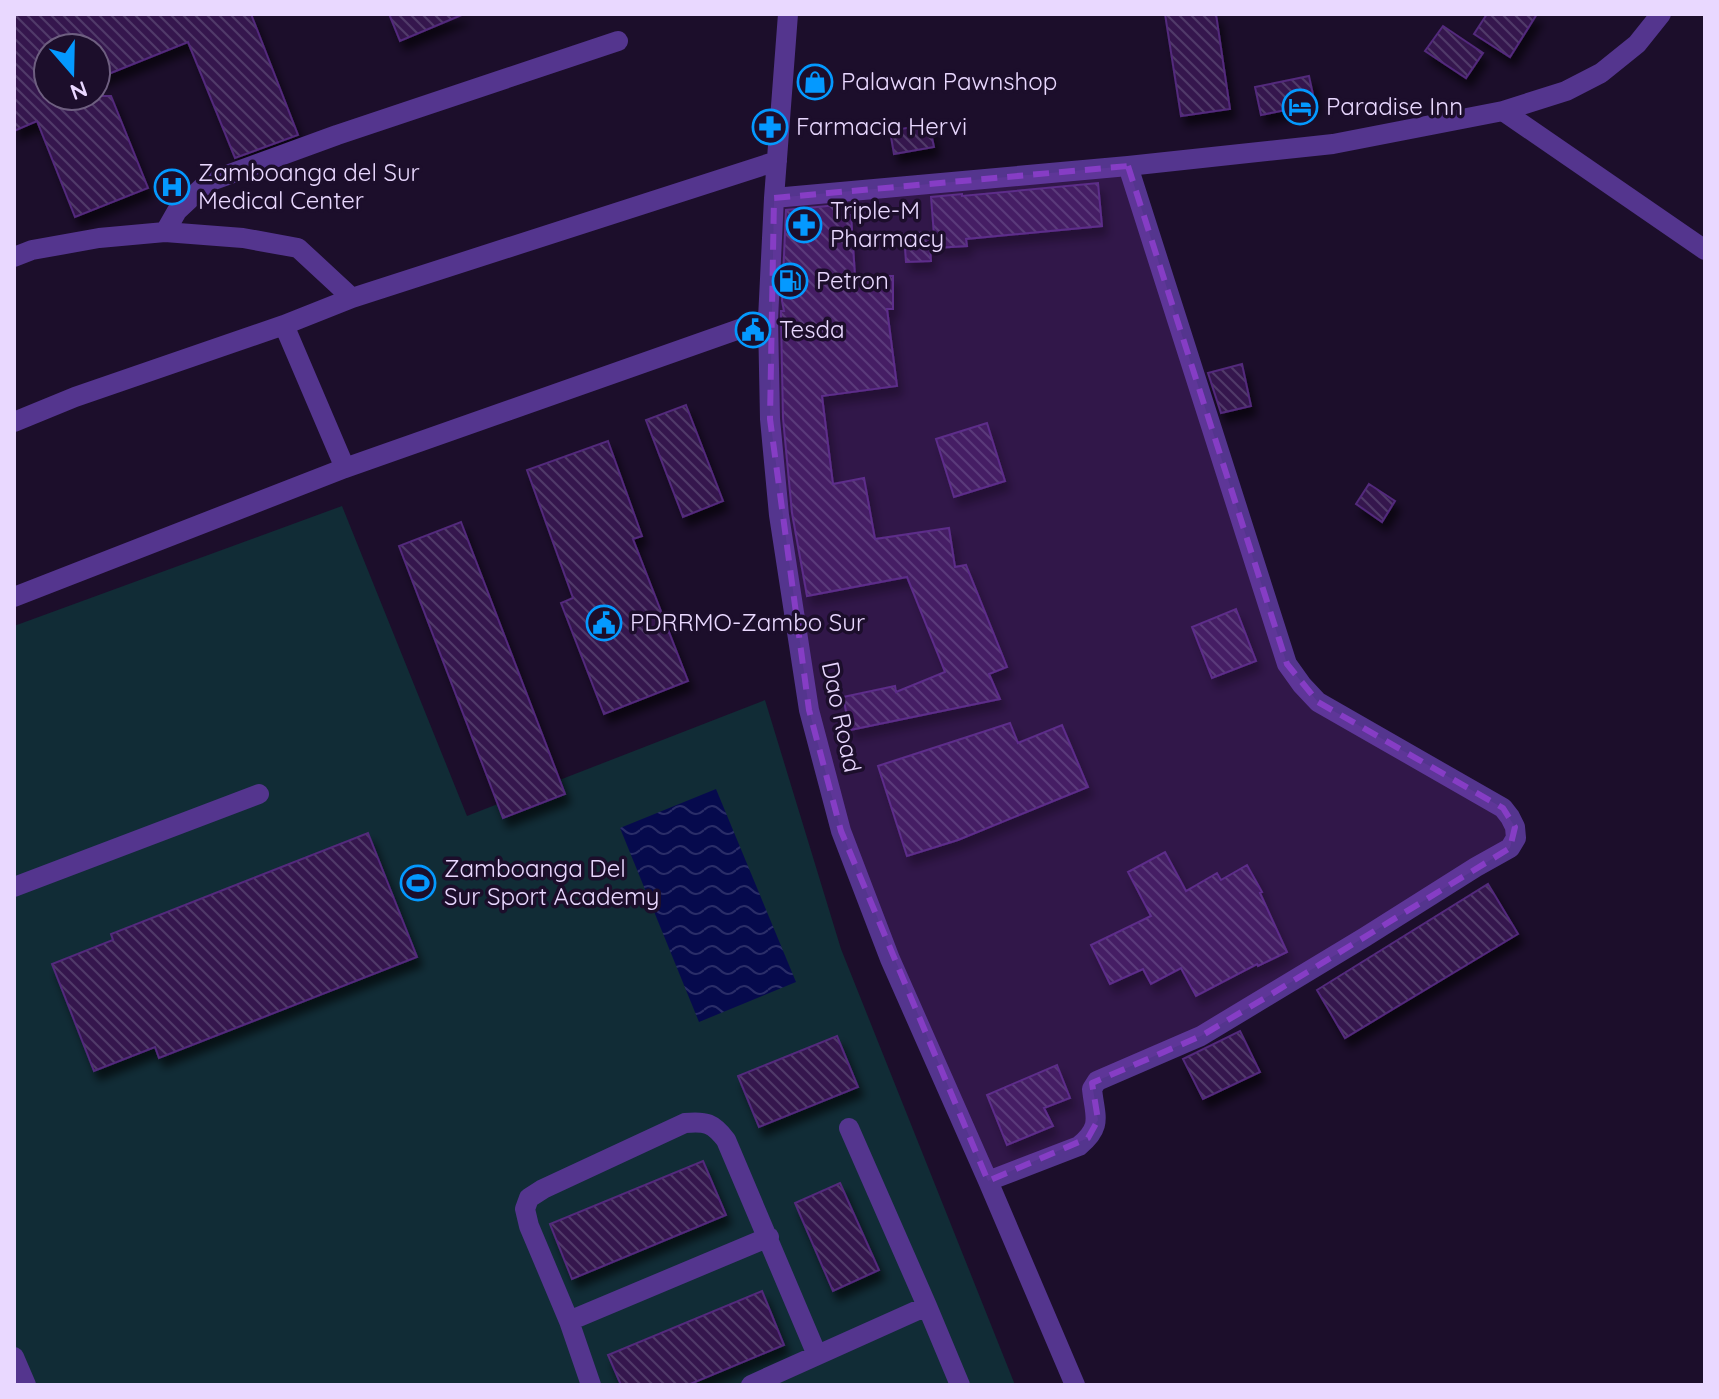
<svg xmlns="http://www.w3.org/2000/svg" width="1719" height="1399" font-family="Quicksand,sans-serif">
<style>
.green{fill:#112c36}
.water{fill:url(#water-waves)}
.building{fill:url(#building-back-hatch);stroke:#53297c;stroke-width:2;filter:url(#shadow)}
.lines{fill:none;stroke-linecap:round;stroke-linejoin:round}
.minor{stroke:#54358e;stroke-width:20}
.marked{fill:#863dc5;fill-opacity:0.2;stroke:#863dc5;stroke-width:6;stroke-dasharray:16 10;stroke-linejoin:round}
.labels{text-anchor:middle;stroke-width:7;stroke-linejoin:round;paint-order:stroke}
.poi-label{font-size:24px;fill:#e9d8ff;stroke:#1c0e2b;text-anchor:start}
.street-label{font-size:24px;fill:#e9d8ff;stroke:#1c0e2b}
</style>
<defs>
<pattern id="water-waves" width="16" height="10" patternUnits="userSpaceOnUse" patternTransform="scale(2)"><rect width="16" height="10" fill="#060a4d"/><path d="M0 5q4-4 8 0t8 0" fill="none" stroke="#2a2d68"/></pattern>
<pattern id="building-back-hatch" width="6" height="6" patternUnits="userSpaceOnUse" patternTransform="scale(2)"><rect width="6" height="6" fill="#34194e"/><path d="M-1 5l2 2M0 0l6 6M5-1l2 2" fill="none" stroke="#513a69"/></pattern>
<filter id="shadow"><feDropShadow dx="5" dy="9" stdDeviation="4" flood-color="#0009"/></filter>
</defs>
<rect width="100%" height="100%" fill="#1c0e2b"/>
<path class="green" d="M342,506L467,816L765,700L841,949L1015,1385H14V626Z"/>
<path class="water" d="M716,789L796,982L699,1022L620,828Z"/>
<path class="building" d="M14,14H251L298,135L235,158L188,42L96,79V48H48V96H111L148,188L75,217L37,121L14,131Z
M389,14H464L400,41Z
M1165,14H1216L1230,109L1181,116Z
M1487,14H1537L1510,57L1474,34Z
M1443,26L1483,53L1466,78L1425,51Z
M1309,76L1315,104L1261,115L1255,87Z
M929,124L934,147L894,154L890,131Z
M1098,183L1102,226L966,239L967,246L935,248L931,197L962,194V196Z
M848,204L849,215H851L855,276H893V309H887L897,386L822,396L833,484L864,478L875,539L949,528L955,567L966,565L1007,667L989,674L1000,699L850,730L843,697L895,686L896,692L945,672L907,577L807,596L792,513L783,418L781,319V311H784L782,301L786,210Z
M929,232L931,261L906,262L904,234Z
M1242,364L1251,406L1221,413L1208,373Z
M686,405L723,501L683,517L646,420Z
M987,423L1005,481L954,497L936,439Z
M608,441L642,536L633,539L688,681L604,714L561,603L573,598L527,470Z
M1369,484L1395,501L1382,522L1356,504Z
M461,522L565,794L503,818L399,546Z
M1236,609L1256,661L1212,678L1192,627Z
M1010,723L1018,743L1062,725L1088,787L958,840L907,856L878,766Z
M368,833L417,957L159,1058L155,1047L94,1071L52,964L113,940L111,934Z
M1165,852L1186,891L1217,873L1221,880L1247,865L1262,892L1260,893L1287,952L1258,966L1257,964L1196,996L1181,968L1151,984L1143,969L1110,984L1091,945L1151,916L1128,872Z
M1488,884L1518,934L1345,1038L1317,990Z
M1240,1031L1260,1072L1203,1099L1183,1059Z
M837,1036L858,1087L759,1127L738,1076Z
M1057,1065L1070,1098L1044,1108L1053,1126L1007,1145L987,1095Z
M703,1161L726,1215L572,1279L550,1224Z
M840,1183L879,1270L833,1291L795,1203Z
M762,1291L784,1345L688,1385H621L608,1355Z"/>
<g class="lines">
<path class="minor" d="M788,14L774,198L768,319L770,419L779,515L809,710L841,831L890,959L988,1181L1075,1385
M1503,111L1705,250
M774,198L1128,166L1333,144L1503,111L1566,91L1601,73L1637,44L1661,14
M165,232L177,211L208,182L337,135L618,41
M14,257L32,250L99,238L165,232L243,238L298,248L352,298
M14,422L75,397L284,325
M345,468L284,325L352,298L777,161
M14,597L345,468L768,319
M14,887L259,794
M849,1128L927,1306L960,1385
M988,1181L1079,1146C1103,1126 1095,1117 1092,1089L1097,1081L1201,1036L1365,937L1476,867L1510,848L1516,838L1515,827L1510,817L1503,808L1318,702L1302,685L1287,664L1128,166
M569,1321L769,1237
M14,1357L26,1385
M591,1385L569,1321L529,1226L525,1209L529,1198L543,1189L685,1123C706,1121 713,1123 726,1140L817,1355
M751,1385L927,1306"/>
</g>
<path class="marked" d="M1128,166L1287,664L1318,702L1503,808L1515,827L1510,848L1265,998L1201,1036L1092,1083L1098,1120L1088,1138L988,1181L841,831L809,710L770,419L774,198Z"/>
<defs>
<g id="shop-ring" transform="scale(1.8)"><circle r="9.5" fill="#1c0e2b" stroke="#0499ff" stroke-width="1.5"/><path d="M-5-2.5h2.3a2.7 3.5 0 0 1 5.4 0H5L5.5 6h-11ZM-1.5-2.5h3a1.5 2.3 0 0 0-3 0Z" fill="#0499ff"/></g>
<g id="hotel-ring" transform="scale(1.8)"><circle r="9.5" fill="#1c0e2b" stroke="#0499ff" stroke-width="1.5"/><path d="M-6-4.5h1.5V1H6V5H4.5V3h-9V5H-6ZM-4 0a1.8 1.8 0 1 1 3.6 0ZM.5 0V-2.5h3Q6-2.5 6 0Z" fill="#0499ff"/></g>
<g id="pharmacy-ring" transform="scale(1.8)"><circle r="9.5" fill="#1c0e2b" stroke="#0499ff" stroke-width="1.5"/><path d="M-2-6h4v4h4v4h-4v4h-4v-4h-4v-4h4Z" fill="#0499ff"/></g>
<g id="hospital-ring" transform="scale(1.8)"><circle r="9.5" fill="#1c0e2b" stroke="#0499ff" stroke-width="1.5"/><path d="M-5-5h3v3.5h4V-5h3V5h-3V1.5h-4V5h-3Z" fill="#0499ff"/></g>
<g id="fuel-ring" transform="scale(1.8)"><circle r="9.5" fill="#1c0e2b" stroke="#0499ff" stroke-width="1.5"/><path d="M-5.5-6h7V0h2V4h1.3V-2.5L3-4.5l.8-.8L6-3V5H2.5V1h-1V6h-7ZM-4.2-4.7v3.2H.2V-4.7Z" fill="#0499ff"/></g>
<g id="civic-ring" transform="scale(1.8)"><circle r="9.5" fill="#1c0e2b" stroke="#0499ff" stroke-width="1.5"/><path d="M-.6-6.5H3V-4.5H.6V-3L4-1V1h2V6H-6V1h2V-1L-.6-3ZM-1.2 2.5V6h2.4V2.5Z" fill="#0499ff"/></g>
<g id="stadium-ring" transform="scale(1.8)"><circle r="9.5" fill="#1c0e2b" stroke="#0499ff" stroke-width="1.5"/><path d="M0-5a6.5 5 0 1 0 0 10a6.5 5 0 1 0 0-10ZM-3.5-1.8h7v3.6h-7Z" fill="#0499ff"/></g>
</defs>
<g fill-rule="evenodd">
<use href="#shop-ring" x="815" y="82"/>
<use href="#hotel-ring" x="1300" y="107"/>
<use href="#pharmacy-ring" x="770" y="127"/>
<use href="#hospital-ring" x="172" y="187"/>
<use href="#pharmacy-ring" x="804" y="225"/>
<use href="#fuel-ring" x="790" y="281"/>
<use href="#civic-ring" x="753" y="330"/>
<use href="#civic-ring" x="604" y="623"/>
<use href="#stadium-ring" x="418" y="883"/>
</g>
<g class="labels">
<g class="poi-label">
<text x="841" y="90">Palawan Pawnshop</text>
<text x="1326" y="115">Paradise Inn</text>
<text x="796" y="135">Farmacia Hervi</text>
<text x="198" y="181">Zamboanga del Sur<tspan x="198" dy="28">Medical Center</tspan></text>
<text x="830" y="219">Triple-M<tspan x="830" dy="28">Pharmacy</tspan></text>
<text x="816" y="289">Petron</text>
<text x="779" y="338">Tesda</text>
<text x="630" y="631">PDRRMO-Zambo Sur</text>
<text x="444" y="877">Zamboanga Del<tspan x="444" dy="28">Sur Sport Academy</tspan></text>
</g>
<g class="street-label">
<text transform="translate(841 717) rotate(78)" y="8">Dao Road</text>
</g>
</g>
<rect width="1719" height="1399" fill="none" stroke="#e9d8ff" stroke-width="32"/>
<g transform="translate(72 72) rotate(160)"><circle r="38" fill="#1c0e2b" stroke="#6e5f80" stroke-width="2"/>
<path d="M0-6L14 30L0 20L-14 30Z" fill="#0499ff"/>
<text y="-12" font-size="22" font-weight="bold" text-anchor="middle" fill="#e9d8ff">N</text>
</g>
</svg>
